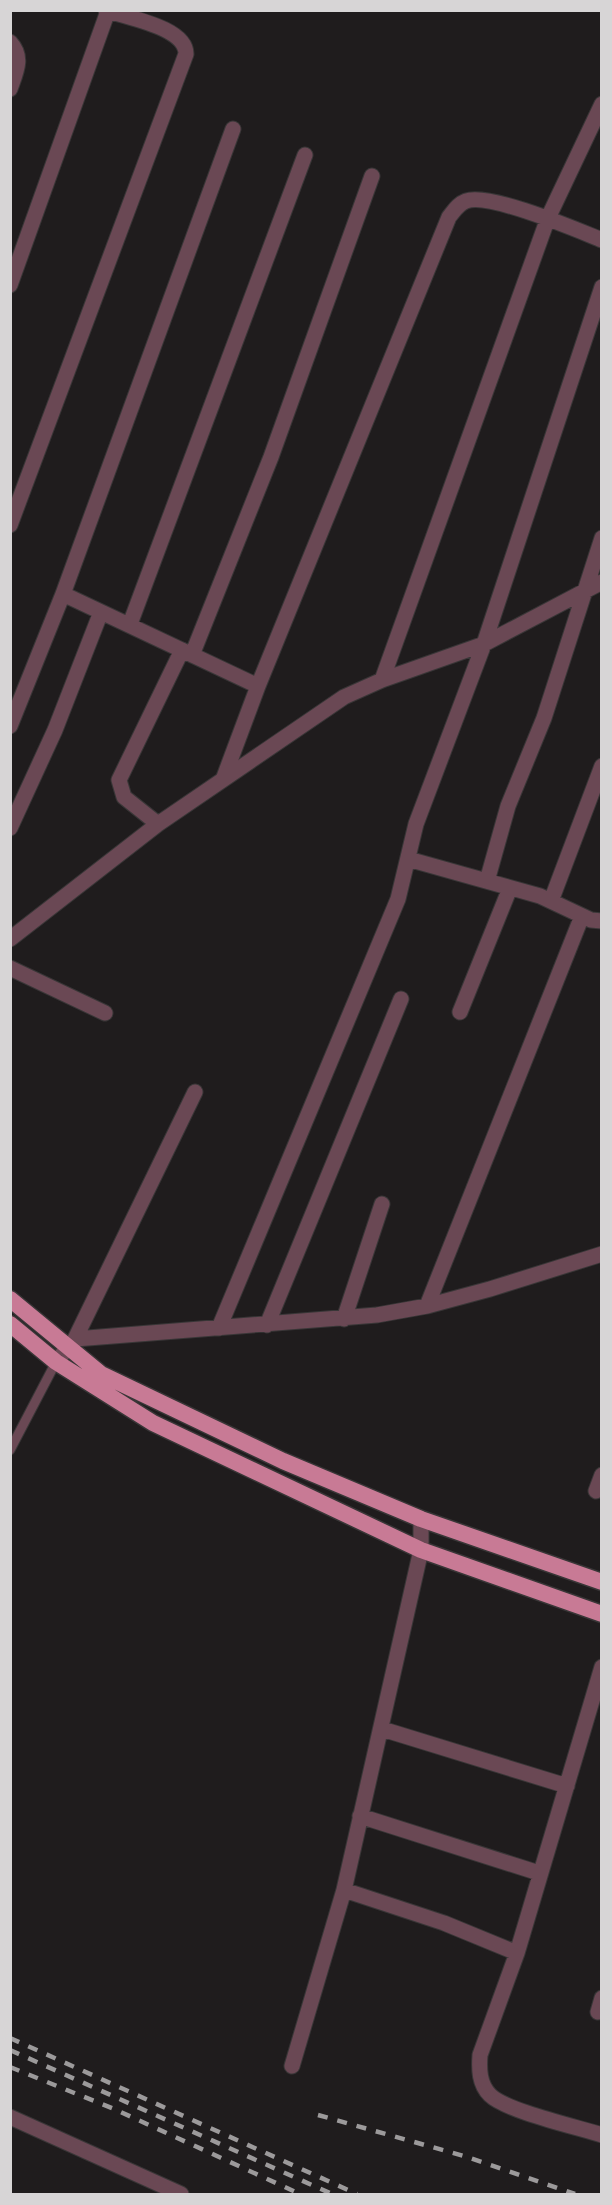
<svg xmlns="http://www.w3.org/2000/svg" width="612" height="2205" font-family="Raleway,sans-serif">
<style>
.lines{fill:none;stroke-linecap:round;stroke-linejoin:round}
.service-casing{stroke:#393637;stroke-width:11}
.minor-casing{stroke:#393637;stroke-width:17}
.tertiary-casing{stroke:#393637;stroke-width:17}
.trunk-casing{stroke:#393637;stroke-width:19}
.service{stroke:#6a4854;stroke-width:9}
.minor{stroke:#6a4854;stroke-width:15}
.tertiary{stroke:#6a4854;stroke-width:15}
.trunk{stroke:#c87a95;stroke-width:16}
.rail{stroke:#9c9a9b;stroke-width:4.5;stroke-dasharray:10 10;stroke-linecap:butt}
</style>
<rect width="100%" height="100%" fill="#1f1c1d"/>
<g class="lines">
<g class="service-casing">
<path id="service" d="M10,1450L56,1362"/>
</g>
<g class="minor-casing">
<path id="minor" d="M10,42C24,57 16,72 10,89
M10,285L108,11
M10,525L186,54C186,27 127,18 106,10
M63,594L258,686
M130,624L305,155
M192,655L271,457L372,176
M382,680L548,218L602,104
M10,726L63,594L233,129
M224,777L258,686L449,217C454,211 458,204 466,201C489,192 577,230 602,240
M158,824L124,797L119,780L182,650
M10,828L55,730L101,612
M408,859L540,896L591,920L602,921
M487,881L508,806L544,718L602,538
M551,901L602,766
M10,939L158,824L344,697L382,680L484,644L602,582
M10,968L105,1013
M460,1012L510,888
M427,1306L582,916
M344,1319L382,1204
M267,1325L401,999
M219,1328L398,899L416,824L484,644L602,287
M75,1339L195,1092
M56,1362L75,1339L377,1315L427,1306L490,1289L602,1254
M596,1491L602,1475
M602,1667L517,1953L480,2055C479,2069 479,2084 490,2095C506,2111 577,2127 602,2135
M382,1729L567,1786
M360,1816L539,1873
M344,1890L444,1923L517,1953
M598,2012L602,1998
M292,2066L344,1890L421,1550V1519"/>
</g>
<g class="tertiary-casing">
<path id="tertiary" d="M10,2117L181,2194"/>
</g>
<g class="trunk-casing">
<path id="trunk" d="M10,1299L101,1374L283,1461L421,1519L602,1582
M10,1324L56,1362L153,1423L421,1550L602,1614"/>
</g>
<use href="#service" class="service"/>
<use href="#minor" class="minor"/>
<use href="#tertiary" class="tertiary"/>
<use href="#trunk" class="trunk"/>
<path class="rail" d="M10,2038L357,2194
M10,2050L332,2194
M10,2067L114,2109L300,2194
M318,2115L464,2156L575,2194"/>
</g>
<rect width="612" height="2205" fill="none" stroke="#d7d5d6" stroke-width="24"/>
</svg>
